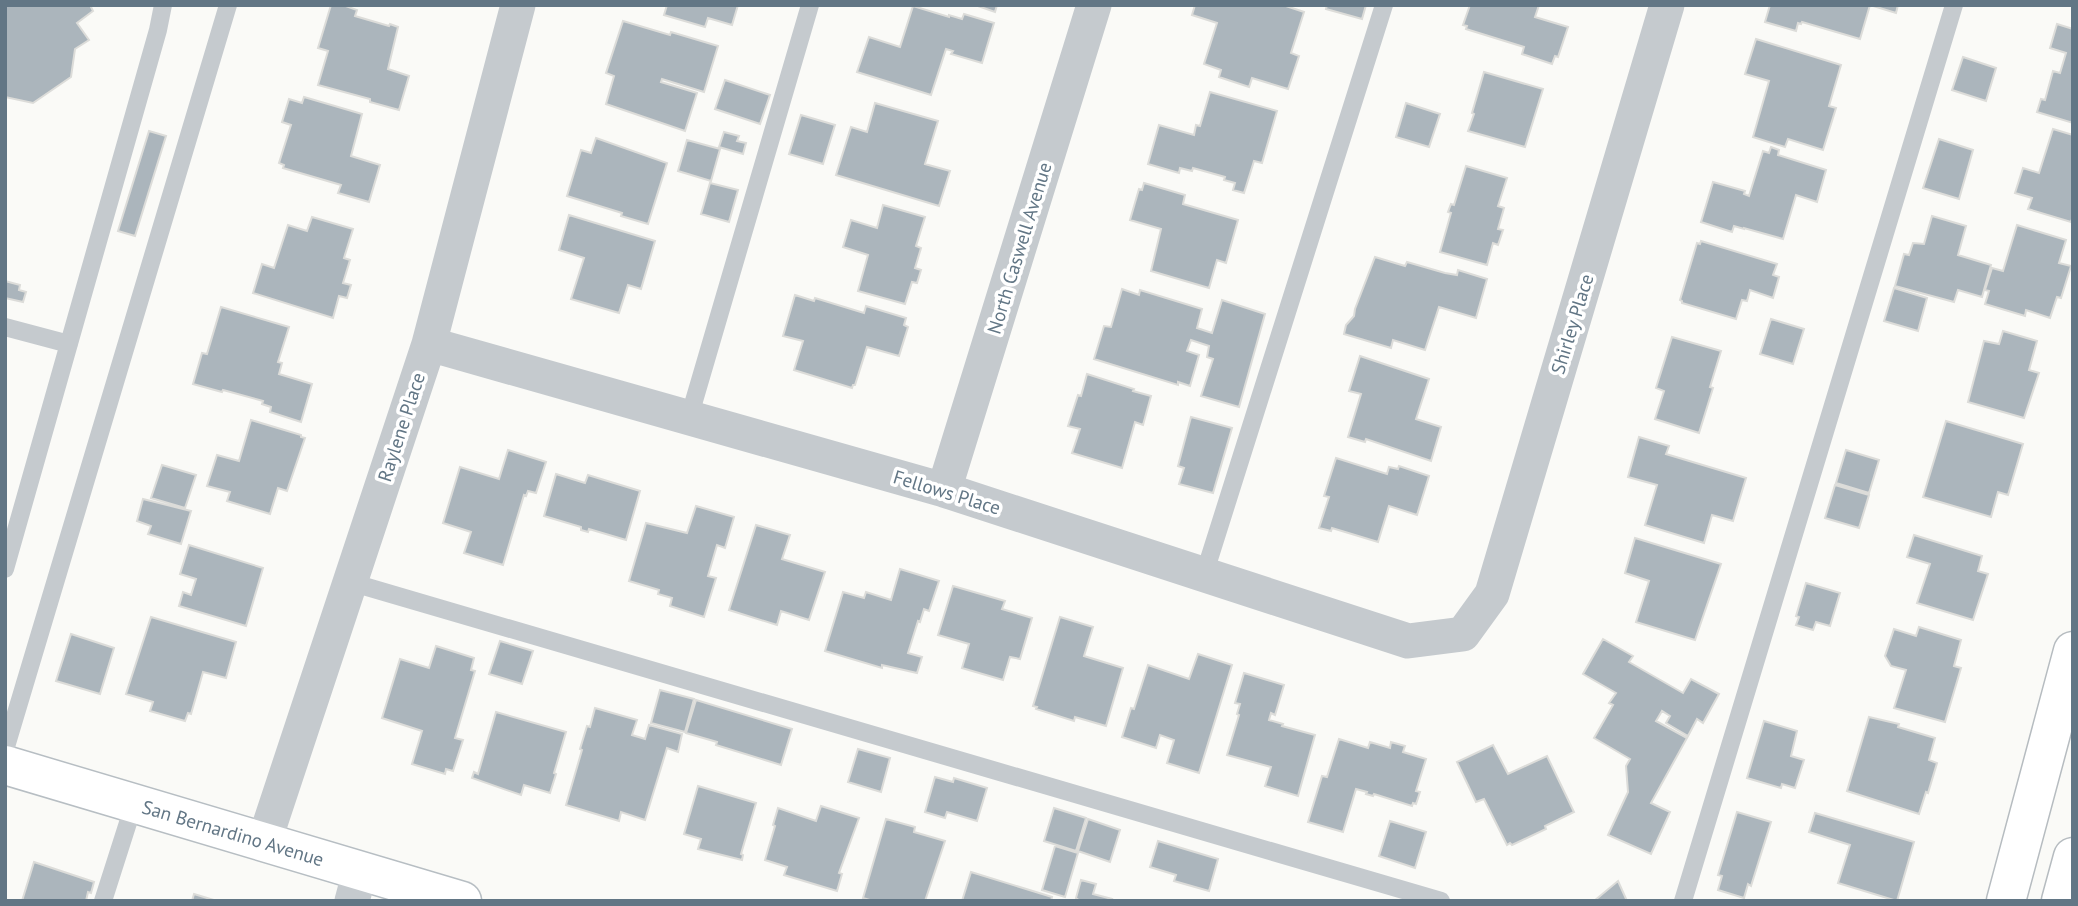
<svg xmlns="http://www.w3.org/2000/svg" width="2078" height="906" font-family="'PT Sans',sans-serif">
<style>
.building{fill:#abb5bc;stroke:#dcdcd9;stroke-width:2}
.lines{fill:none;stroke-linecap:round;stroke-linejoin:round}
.secondary-casing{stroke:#b7bec3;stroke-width:41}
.primary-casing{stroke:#b6bcc0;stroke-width:41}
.lane{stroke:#c5cace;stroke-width:18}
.street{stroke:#c5cace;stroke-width:35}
.secondary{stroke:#fff;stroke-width:38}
.primary{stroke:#fff;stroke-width:38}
.labels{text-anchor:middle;stroke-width:7;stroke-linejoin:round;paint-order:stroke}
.street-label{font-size:19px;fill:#627685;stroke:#fff}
</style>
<rect width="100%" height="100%" fill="#fafaf7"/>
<path class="building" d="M5,5H90L93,11L77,23L89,40L75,49L71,77L33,103L5,97Z
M331,5H343L357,10L355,16L389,26L390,24L398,27L388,69L409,76L399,110L370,102V99L318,85L328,51L318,48Z
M667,5H738L732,25L708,18L705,27L664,15Z
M975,5H997L995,12Z
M1195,5H1283L1304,12L1291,53L1299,56L1288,89L1252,78L1249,87L1219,77L1221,70L1204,64L1217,23L1192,15Z
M1327,5H1366L1362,19L1326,9Z
M1470,5H1539L1535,17L1568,27L1558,57L1555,56L1552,64L1522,54L1524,47L1466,29L1467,26L1463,25Z
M1770,5H1898L1896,13L1870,5L1860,39L1802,22L1801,24L1798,23L1796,31L1765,22Z
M913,6L949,17V15L962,19L964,14L994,23L982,63L951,54L953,51L946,49L931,95L857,72L869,37L900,47Z
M623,21L670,35L671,32L718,46L704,92L662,79L661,82L697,93L685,131L606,104L614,76L606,73Z
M2057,24L2073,29V123L2037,112L2041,99L2045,100L2053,71L2060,73L2066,53L2050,48Z
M1756,39L1841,65L1829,106L1836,108L1823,150L1788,139L1785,147L1753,137L1769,81L1745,74Z
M1963,57L1996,68L1986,101L1952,90Z
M1484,72L1543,89L1525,147L1468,131L1474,114L1472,113Z
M725,80L770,95L760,124L715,109Z
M1210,92L1277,111L1262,163L1254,161L1244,193L1233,190L1235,183L1224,180L1225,177L1193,168L1192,171L1180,168L1179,173L1148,164L1159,125L1194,135L1196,125L1200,126Z
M304,97L362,114L351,156L380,165L369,202L338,193L341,185L283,168L284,165L279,163L291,125L282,122L289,99L302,103Z
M875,103L938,121L925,164L950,171L939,206L836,175L851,127L867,132Z
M1406,103L1440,114L1429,147L1396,137Z
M801,115L835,125L823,164L789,154Z
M2053,129L2073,135V216L2071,222L2028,209L2032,198L2015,193L2023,168L2039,173Z
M149,131L166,136L135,236L118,231Z
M724,132L739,136L737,141L746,143L743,154L719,147Z
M596,138L667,163L648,224L621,216L622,213L567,196L581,150L591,153Z
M1939,139L1973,150L1959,199L1923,188Z
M687,140L720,149L711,181L678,171Z
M1771,147L1779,150L1778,155L1826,170L1817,202L1796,195L1783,239L1744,228V229L1734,226L1732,232L1701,222L1713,182L1745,191L1744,194L1749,196L1763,151L1769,153Z
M1466,166L1507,178L1498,206L1504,208L1498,229L1503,230L1498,245L1493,243L1487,265L1440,252L1451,213L1448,212L1451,204L1454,205Z
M710,183L738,190L729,222L701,214Z
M1144,183L1185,195L1183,204L1238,220L1226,263L1217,260L1209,288L1151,271L1161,229L1130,220L1139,189L1142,190Z
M883,205L925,217L916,246L921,248L915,268L921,270L917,283L912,282L905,304L858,291L868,255L843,247L851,220L877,228Z
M569,215L655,241L641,289L628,285L619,313L571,299L584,258L559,250Z
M1932,216L1966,226L1958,255L1991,265L1982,297L1958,290L1954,302L1895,286L1904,254L1909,255L1913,243L1924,244Z
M312,217L353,229L344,258L350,260L343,283L351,285L347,298L339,296L333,318L253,293L262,264L274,268L288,225L307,231Z
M2017,225L2066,240L2059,263L2071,266L2061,298L2057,297L2050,318L2026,310L2025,316L1985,304L1989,291L1985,290L1992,268L2003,271Z
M1701,241L1777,264L1773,275L1779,277L1773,298L1750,290L1747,301L1742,300L1736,319L1682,303V301L1680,300L1697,243L1700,244Z
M1375,257L1405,266L1407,262L1445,273L1457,275L1458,270L1487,279L1476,318L1439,307L1425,350L1393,340L1391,348L1344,334L1346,325L1354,316L1355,309Z
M5,281L20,285L19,290L26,292L23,302L5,298Z
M1894,288L1927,298L1918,331L1884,321Z
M1122,289L1139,295L1140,290L1202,309L1197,328L1212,333L1222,300L1265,314L1239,407L1201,396L1213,359L1207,357L1209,346L1191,340L1187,351L1199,355L1190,386L1178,382V385L1094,359L1104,326L1111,327Z
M795,295L814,301L815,298L864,313L866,306L906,318L904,325L908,327L899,356L867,347L855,385H853L852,388L794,370L803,341L783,336Z
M221,307L289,327L278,362L282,363L279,374L312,384L301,422L270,412L271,407L262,404L263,401L223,390L222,392L193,384L202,353L207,354Z
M1771,319L1804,329L1793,364L1760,354Z
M2003,331L2037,341L2029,370L2039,373L2024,418L1968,402L1984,341L1999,344Z
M1672,337L1721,351L1710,387L1713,388L1699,433L1655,419L1664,391L1656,388Z
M1360,356L1429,379L1416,419L1441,427L1431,461L1366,439L1365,442L1348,437L1361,394L1349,391Z
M1087,374L1134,389L1133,391L1151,396L1143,425L1135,422L1122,468L1072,453L1080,429L1068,426L1078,395L1081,396Z
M1191,417L1232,428L1213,493L1179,484L1184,468L1178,466Z
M251,420L301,435V437L305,438L287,491L278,488L270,514L227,501L230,492L207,486L217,455L239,461Z
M1946,421L2023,444L2008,495L1998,492L1991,517L1923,497Z
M1639,437L1669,446L1666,454L1746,478L1733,521L1712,515L1704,543L1645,525L1657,485L1628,477Z
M508,450L546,462L536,493L528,491L526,496L524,495L503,565L464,553L471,532L443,523L460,467L499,479Z
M1846,450L1879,460L1869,493L1836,483Z
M1336,458L1387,474L1389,467L1398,469L1399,466L1429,476L1417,515L1389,506L1378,542L1332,528L1331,531L1319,528L1329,497L1324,496Z
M162,465L196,475L185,508L151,498Z
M556,474L585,483L588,475L640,491L626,540L589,529L588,532L581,530V527L544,516Z
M1835,485L1869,495L1859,528L1825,518Z
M143,499L191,511L181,544L148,534L151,526L137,521Z
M696,506L734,517L725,548L717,545L708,576L716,578L704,617L670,606L672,598L658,594L659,590L629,581L646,523L687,533Z
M756,525L790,535L782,559L825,572L809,620L781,611L777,625L729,610Z
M1914,535L1982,556L1978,571L1988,574L1973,620L1917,603L1930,564L1907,557Z
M1635,538L1721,564L1695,640L1636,622L1649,581L1625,573Z
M189,545L263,568L246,626L179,606L183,592L191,595L196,579L180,574Z
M900,569L939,581L929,611L924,609L920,622L918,621L908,653L922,657L917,673L882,665V668L825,651L843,592L864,598L866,592L891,600Z
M1806,583L1840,593L1830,626L1816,622L1813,630L1796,625L1799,617L1796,616Z
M953,586L1005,601L1002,609L1032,618L1020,659L1010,657L1003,680L962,668L969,644L938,635Z
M151,617L236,642L226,678L203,672L191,714L188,713L185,721L150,711L153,702L126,694Z
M1060,617L1093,627L1084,656L1123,668L1106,726L1075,717L1074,721L1036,709L1037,707L1033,706Z
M1919,627L1961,640L1954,666L1961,668L1945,722L1894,708L1906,670L1891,666L1885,656L1894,629L1916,636Z
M71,634L114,648L100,694L56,681Z
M1603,639L1633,656L1629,662L1683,693L1691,679L1719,694L1703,723L1697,719L1688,736L1666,723L1670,716L1662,711L1656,721L1687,738L1651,803L1670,812L1651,854L1608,835L1628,792L1626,766L1630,759L1594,738L1613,705L1609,703L1616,693L1583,674Z
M500,641L533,651L522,684L489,674Z
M436,646L474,658L471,670L475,671L455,738L463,740L453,771L446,769L445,774L412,764L422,731L382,718L400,659L429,668Z
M1198,654L1232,665L1199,773L1167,763L1174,740L1160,735L1156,748L1122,737L1131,708L1134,709L1148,665L1189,679Z
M1244,673L1284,685L1275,715L1271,713L1269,720L1283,724L1282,726L1315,735L1298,796L1265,786L1271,767L1227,755L1239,715L1237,714L1240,704L1235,703Z
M660,690L694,699L685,732L651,723Z
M696,700L792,729L781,765L716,745L717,742L686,733Z
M595,708L637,720L632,735L645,739L649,725L682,734L678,752L667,748L645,820L621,812L619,821L566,805L582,750L580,749L587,726L590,727Z
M496,712L566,732L554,773L556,774L550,793L524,785L521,795L472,778L474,772L478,774Z
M1869,717L1899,724L1898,727L1935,738L1929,760L1937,763L1928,793L1926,792L1919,814L1847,791Z
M1764,721L1797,731L1791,756L1804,760L1795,788L1782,784L1781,788L1747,778Z
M1339,739L1368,748L1370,742L1390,748L1391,742L1405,746L1403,752L1426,759L1416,791L1420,792L1416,804L1413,803L1412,806L1374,794L1373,796L1366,794L1367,792L1356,789L1343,832L1308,822L1322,776L1327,777Z
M1493,745L1508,774L1547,756L1574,812L1545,826L1546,829L1512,845L1510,843L1507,845L1484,799L1476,802L1457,762Z
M858,749L890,758L881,792L848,782Z
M935,777L953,782L954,778L987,788L977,821L947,812L945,818L925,812Z
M698,786L756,803L741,854L743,855L742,860L698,849L701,839L684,834Z
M821,806L859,818L839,873L842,874L837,891L784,875L787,867L765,860L775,826L773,825L778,808L816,821Z
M1054,808L1086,818L1076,851L1044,841Z
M1737,812L1771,822L1751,886L1748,884L1744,898L1718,890L1722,876L1718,875Z
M1815,813L1914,842L1897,901L1838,883L1850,845L1809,832Z
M886,819L915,827L914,832L945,841L925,901H873L863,898Z
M1088,819L1120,830L1110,862L1078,851Z
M1390,821L1426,832L1415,868L1379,856Z
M1158,841L1218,859L1209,891L1174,881L1176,875L1150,867Z
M1055,846L1078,853L1065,897L1042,890Z
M34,862L94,882L91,893L88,892L86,901H22Z
M971,872L1052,897L1051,901H962Z
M1081,880L1096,884L1093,894L1112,899L1111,901H1080L1076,898Z
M1618,881L1627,901H1594Z
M194,894L217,901H192Z"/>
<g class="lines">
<g class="secondary-casing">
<g id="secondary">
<path id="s1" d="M5,765L462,901"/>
</g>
</g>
<g class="primary-casing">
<path id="primary" d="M2006,901L2073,651
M2061,901L2073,857"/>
</g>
<path class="lane" d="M5,327L69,344
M689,418L810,5
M5,569L158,30L163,5
M1204,575L1384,5
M350,582L1441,901
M5,750L228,5
M103,901L134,804
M1683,901L1954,5"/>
<path class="street" d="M429,344L944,490L1408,641L1463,634L1492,594L1667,5
M944,490L1094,5
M264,842L429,344L518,5
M352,901L360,871"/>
<use href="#secondary" class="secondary"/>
<use href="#primary" class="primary"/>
</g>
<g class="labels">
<g class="street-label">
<text transform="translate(1019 248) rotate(-73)" y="7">North Caswell Avenue</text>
<text transform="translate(1572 324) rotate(-73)" y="7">Shirley Place</text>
<text transform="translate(401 427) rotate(-72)" y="7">Raylene Place</text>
<text transform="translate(947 492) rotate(17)" y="7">Fellows Place</text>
<text dy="7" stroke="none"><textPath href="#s1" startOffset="238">San Bernardino Avenue</textPath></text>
</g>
</g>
<rect width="2078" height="906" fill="none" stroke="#627685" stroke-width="14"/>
</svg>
